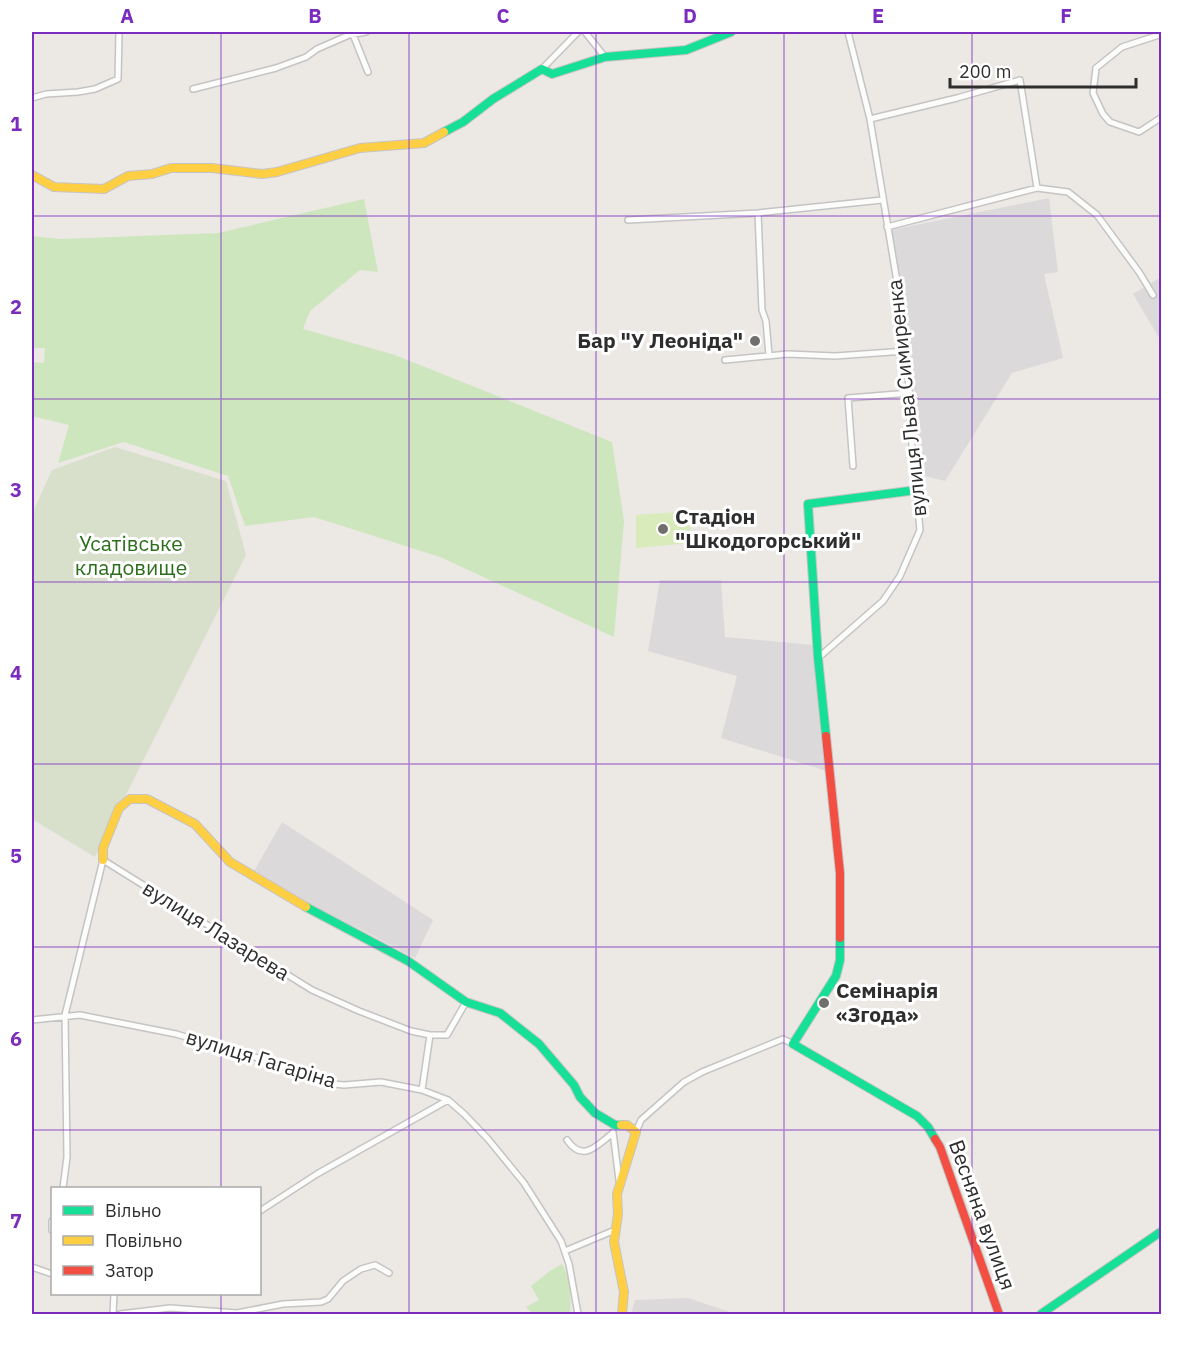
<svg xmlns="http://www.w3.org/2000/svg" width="1193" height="1346" font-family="'IBM Plex Sans',sans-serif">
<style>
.industrial{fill:#dcd9db}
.green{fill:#cee6be}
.cemetery{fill:#d8e0cc}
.pitch{fill:#d9eabb}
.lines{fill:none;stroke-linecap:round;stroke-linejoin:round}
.street-casing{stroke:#c5c4c5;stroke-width:8}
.fast-casing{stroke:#c5c4c5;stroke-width:10}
.slow-casing{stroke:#c5c4c5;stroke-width:10}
.jam-casing{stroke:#c5c4c5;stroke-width:10}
.street{stroke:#fcfcfb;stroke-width:5}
.fast{stroke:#16e098;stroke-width:8}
.slow{stroke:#ffcf43;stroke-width:8}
.jam{stroke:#f24e42;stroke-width:8}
.grid{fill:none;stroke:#7b2cbf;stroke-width:1.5;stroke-opacity:0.55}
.poi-dot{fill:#706f6e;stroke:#fff;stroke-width:2}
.labels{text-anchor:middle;stroke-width:6;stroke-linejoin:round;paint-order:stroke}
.poi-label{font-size:21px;font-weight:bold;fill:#2e2e2e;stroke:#fff;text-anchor:start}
.street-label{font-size:21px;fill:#2e2e2e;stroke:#fff}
.park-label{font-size:21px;fill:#2c6e1b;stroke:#fff}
.neatline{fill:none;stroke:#7b2cbf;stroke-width:2}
.grid-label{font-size:20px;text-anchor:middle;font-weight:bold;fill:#7b2cbf}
</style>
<rect width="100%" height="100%" fill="#ece8e4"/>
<path class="industrial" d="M1049,198L1058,272L1044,274L1063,358L1012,373L945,481L921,475L911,351L891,230Z
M1161,277V341L1133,294Z
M660,580H721L725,637L813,645L830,772L721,738L737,676L648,651Z
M282,822L433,920L415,958L366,932L309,904L254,871Z
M688,1298L736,1314H631L635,1300Z"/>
<path class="green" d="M364,199L378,272L360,270L310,311L303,329L395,355L612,442L624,521L614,637L440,557L314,517L245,526L228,476L124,442L58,463L69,425L32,416V362L44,363L45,348H32V236L61,239L218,233Z
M562,1264C571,1279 571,1298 570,1314H533L526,1307L539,1300L531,1286L550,1271Z"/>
<path class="cemetery" d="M115,447L226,481L246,555L95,857L32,819V514L52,470Z"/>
<path class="pitch" d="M691,511L690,543L636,548V515Z"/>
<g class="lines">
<g class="street-casing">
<path id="street" d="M352,32L368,72
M585,32L605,57
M1162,34L1122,47L1096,68L1093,93L1103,114L1110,122L1139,132L1162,117
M542,69L578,32
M193,89L276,68L306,57L317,49L349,35L366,32
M32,98L46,94L78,92L95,89L118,79L119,32
M870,119L957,98L1020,80L1037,188
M758,213L762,310L766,321L769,355
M628,220L758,213L882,200
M887,227L1037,188L1068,192L1097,215L1139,272L1153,295
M725,360L788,354L835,356L906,351
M853,466L848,398L910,393
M818,658L883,601L900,576L920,530L912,445L906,336L870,119L848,32
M32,1020L80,1015L176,1034L268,1061L325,1083L344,1085L381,1082L422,1090L448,1100L464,1114L488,1139L524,1183L561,1241L569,1264L578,1314
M422,1090L430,1035
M613,1132L619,1180
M636,1132L641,1120L684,1082L702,1072L783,1039L793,1044
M567,1140C583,1163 596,1146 613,1133
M63,1188L67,1157L65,1015L103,860L312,990L359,1011L411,1031L430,1035H447L466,1002
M260,1211L317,1174L448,1100
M52,1221V1230
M565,1251L615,1230
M32,1267L52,1274
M113,1314L114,1294
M120,1314L170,1308L237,1313L283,1304L321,1302L328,1299L343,1281L361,1269L375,1265L389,1273"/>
</g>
<g class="fast-casing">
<path id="fast" d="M444,132L463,122L493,99L542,69L552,74L605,57L686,50L731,32
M826,736L818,658L808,504L917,490
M306,907L408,961L466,1002L500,1013L539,1044L574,1085L580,1097L595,1113L615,1125H621
M840,938V960L836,976L793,1044L917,1116L928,1127L935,1139
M1041,1314L1162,1231"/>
</g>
<g class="slow-casing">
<path id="slow" d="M32,175L54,187L104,189L128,176L152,174L171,168H212L262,174L277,172L360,148L424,143L444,132
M103,860V848L119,808L130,799H147L195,824L230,862L306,907
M621,1125H627L636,1132L617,1194L618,1214L614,1242L624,1292L622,1314"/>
</g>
<g class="jam-casing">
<path id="jam" d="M826,736L840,873V938
M935,1139L940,1147L999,1314"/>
</g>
<use href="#street" class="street"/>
<use href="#fast" class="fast"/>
<use href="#slow" class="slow"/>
<use href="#jam" class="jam"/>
</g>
<path class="grid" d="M221,32V1188M409,32V1314M596,32V1314M784,32V1314M972,32V1314M32,216H1162M32,399H1162M32,582H1162M32,764H1162M32,947H1162M32,1130H1162M221,1294V1314"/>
<g class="poi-dot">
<circle cx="755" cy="341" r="6"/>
<circle cx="663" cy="529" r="6"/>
<circle cx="824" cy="1003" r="6"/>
</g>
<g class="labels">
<g class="poi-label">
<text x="743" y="348" text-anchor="end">Бар "У Леоніда"</text>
<text x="675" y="524">Стадіон<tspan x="675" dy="24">"Шкодогорський"</tspan></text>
<text x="836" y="998">Семінарія<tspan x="836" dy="24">«Згода»</tspan></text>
</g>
<g class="street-label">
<text transform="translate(907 398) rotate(-96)" y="7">вулиця Льва Симиренка</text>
<text transform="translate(216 931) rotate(32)" y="7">вулиця Лазарева</text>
<text transform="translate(261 1059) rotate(17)" y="7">вулиця Гагаріна</text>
<text transform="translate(982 1215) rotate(70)" y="7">Весняна вулиця</text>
</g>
<g class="park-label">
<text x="131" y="551">Усатівське<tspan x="131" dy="24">кладовище</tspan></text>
</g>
</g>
<rect width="1193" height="1346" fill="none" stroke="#ffffff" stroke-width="66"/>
<rect x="51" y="1187" width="210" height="108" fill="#ffffff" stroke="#ababab" stroke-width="1.5"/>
<rect x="63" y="1206" width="30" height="9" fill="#16e098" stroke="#ababab" stroke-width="1.5"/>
<text x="105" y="1217" font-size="18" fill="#2e2e2e">Вільно</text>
<rect x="63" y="1236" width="30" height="9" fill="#ffcf43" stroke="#ababab" stroke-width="1.5"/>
<text x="105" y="1247" font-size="18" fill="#2e2e2e">Повільно</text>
<rect x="63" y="1266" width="30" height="9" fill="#f24e42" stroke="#ababab" stroke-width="1.5"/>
<text x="105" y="1277" font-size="18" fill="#2e2e2e">Затор</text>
<path d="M950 78v9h186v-9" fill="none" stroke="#2e2e2e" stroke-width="3"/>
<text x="959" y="78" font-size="18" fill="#2e2e2e" stroke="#ffffff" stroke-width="4.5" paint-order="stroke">200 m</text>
<rect x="33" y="33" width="1127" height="1280" class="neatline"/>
<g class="grid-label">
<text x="127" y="23">A</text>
<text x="315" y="23">B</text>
<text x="503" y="23">C</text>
<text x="690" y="23">D</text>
<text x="878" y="23">E</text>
<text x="1066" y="23">F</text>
<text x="16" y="131">1</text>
<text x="16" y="314">2</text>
<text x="16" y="497">3</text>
<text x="16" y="680">4</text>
<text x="16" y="863">5</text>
<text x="16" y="1046">6</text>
<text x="16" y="1228">7</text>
</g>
</svg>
